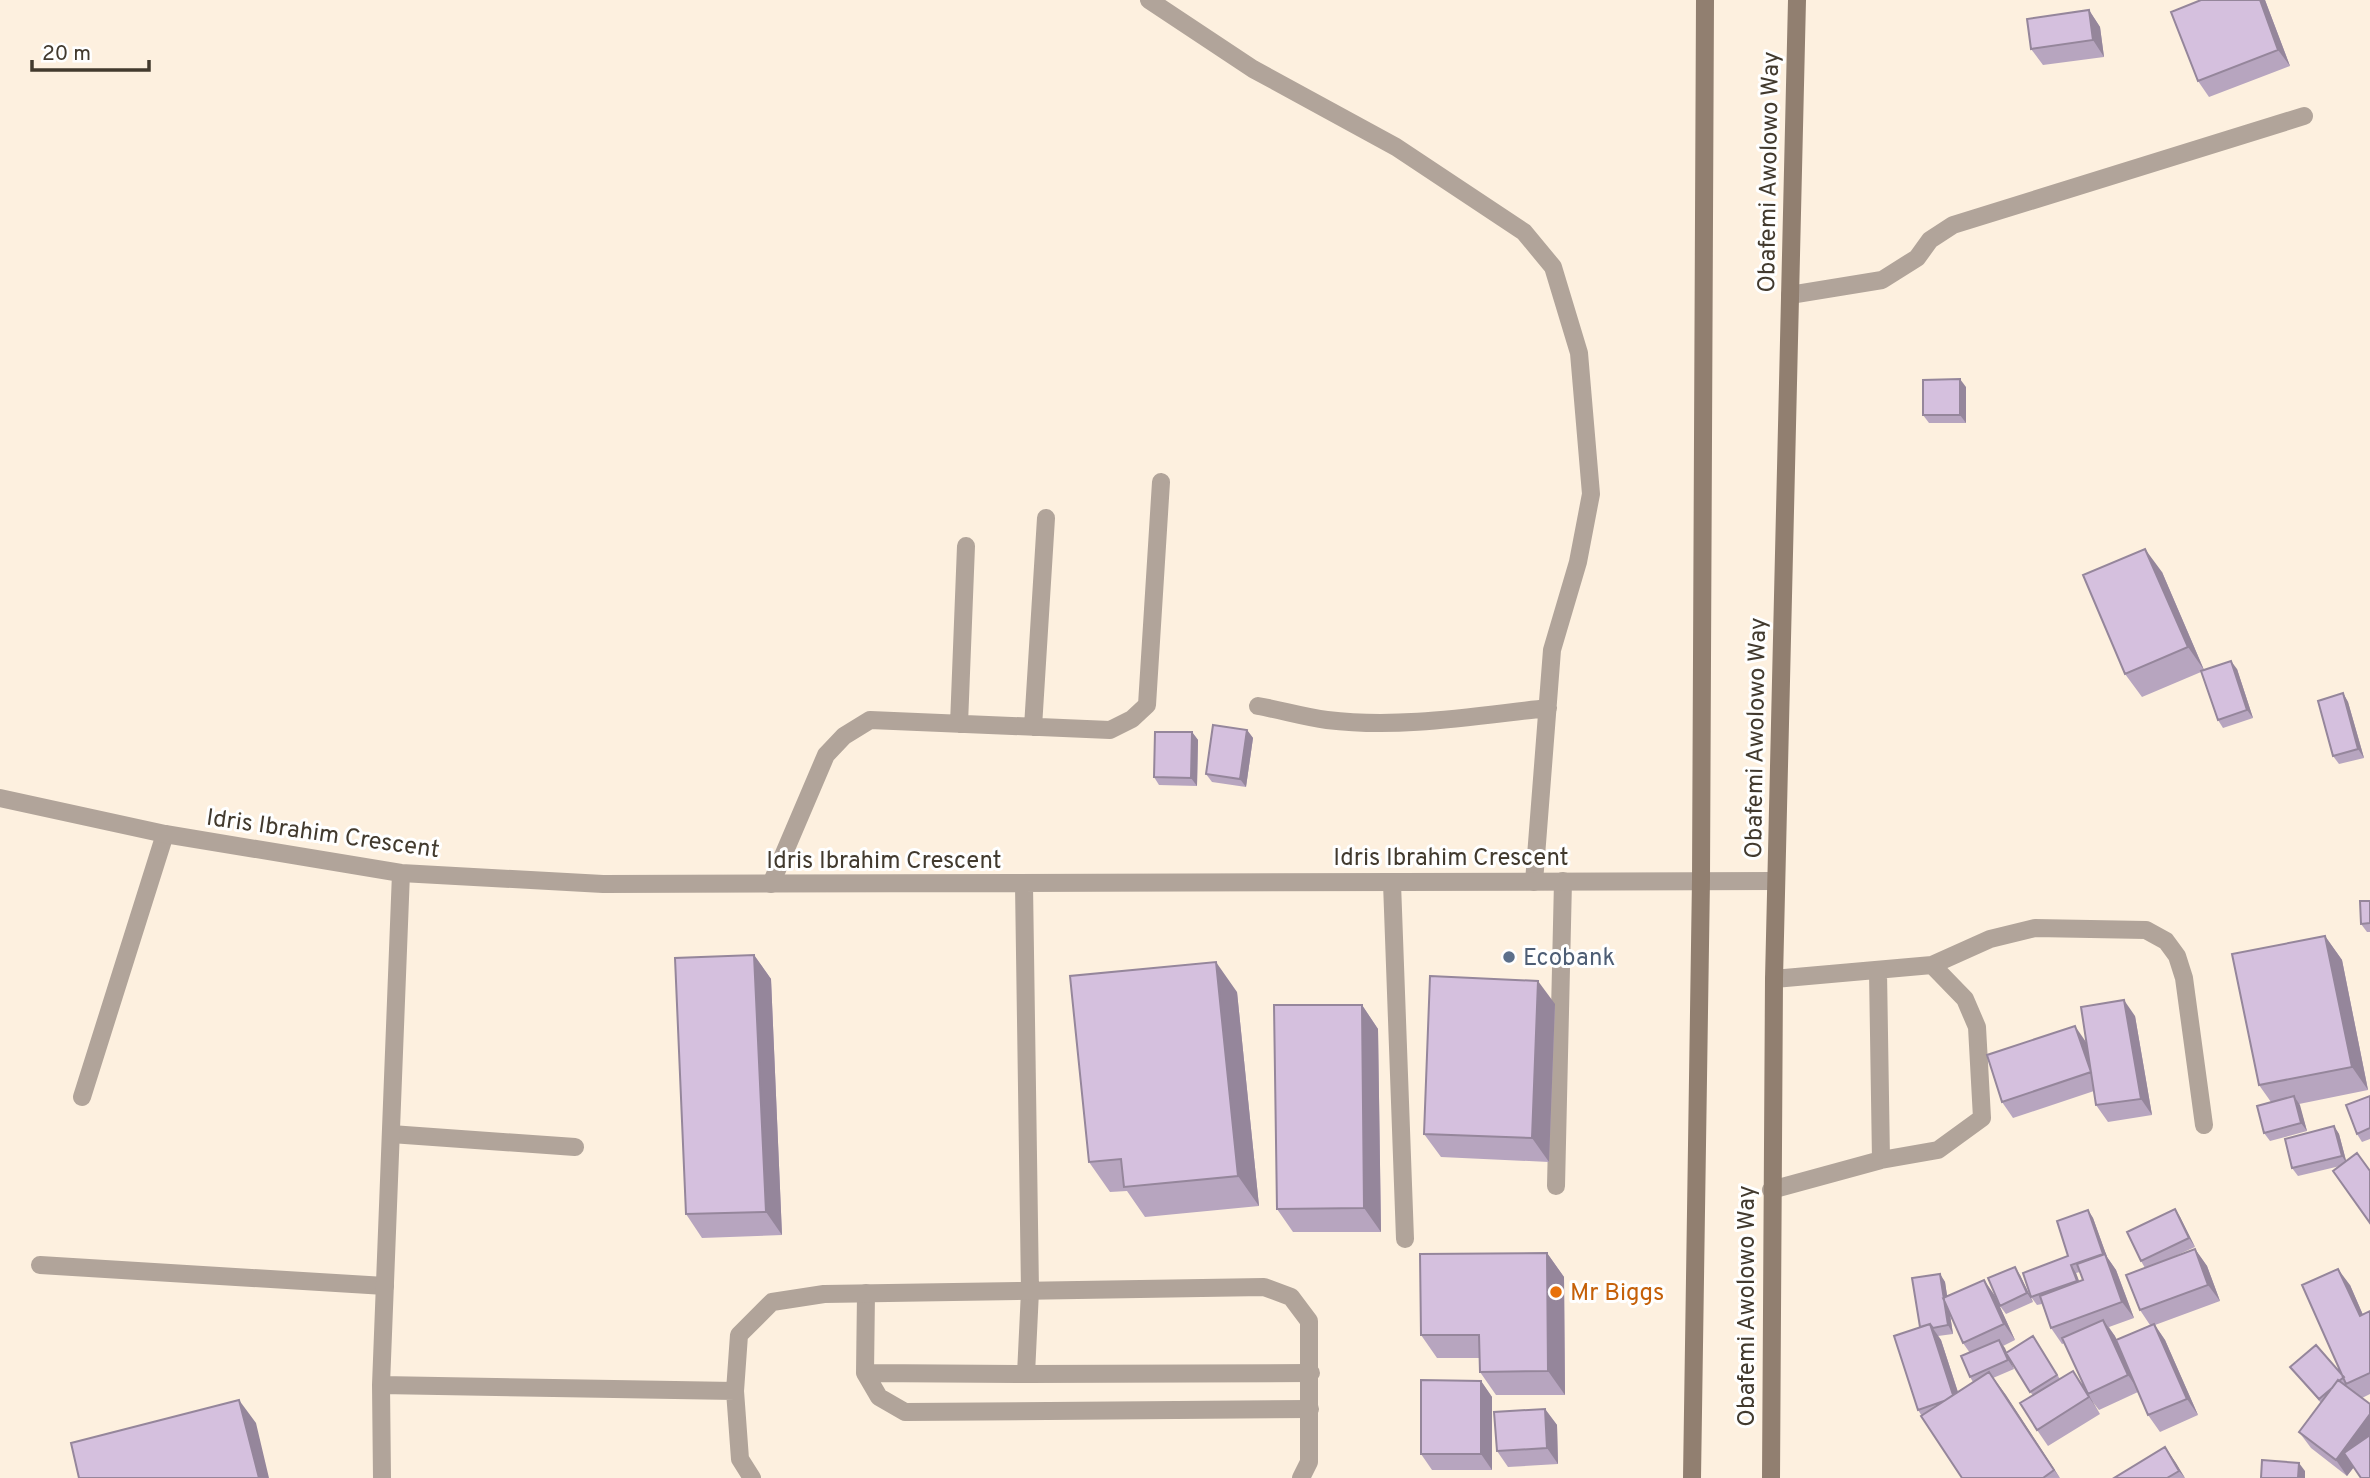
<svg xmlns="http://www.w3.org/2000/svg" width="2370" height="1478" font-family="Overpass,sans-serif">
<style>
.lines{fill:none;stroke-linecap:round;stroke-linejoin:round}
.service{stroke:#b1a49a;stroke-width:18}
.minor{stroke:#b1a49a;stroke-width:18}
.secondary{stroke:#917f70;stroke-width:18}
.wall{fill:#b7a5bf;fill-rule:evenodd}
.shaded-wall{fill:#95869b}
.building{fill:#d5c0de;stroke:#95869b;stroke-width:2}
.service-dot{fill:#5c6f8a;stroke:#fff;stroke-width:2.5}
.food-dot{fill:#e8710a;stroke:#fff;stroke-width:2.5}
.labels{text-anchor:middle;stroke-width:6;stroke-linejoin:round;paint-order:stroke}
.street-label{font-size:24px;fill:#423a2e;stroke:#fff}
.service-label{font-size:24px;fill:#4e5e75;stroke:#fff;text-anchor:start}
.food-label{font-size:24px;fill:#c56008;stroke:#fff;text-anchor:start}
</style>
<rect width="100%" height="100%" fill="#fdf0df"/>
<g class="lines">
<path class="service" d="M1149,0L1253,69L1396,147L1524,232L1553,267L1579,353L1591,494L1578,562L1552,650L1534,882
M1790,295L1882,280L1917,258L1930,240L1953,225L2304,116
M1258,706C1281,710 1304,717 1327,720C1401,729 1475,716 1548,708
M959,724L966,546
M1033,727L1046,518
M1392,883L1405,1239
M771,884L826,755L844,736L870,720L1110,730L1132,719L1147,705L1161,482
M1932,965L1990,939L2035,928L2146,930L2166,941L2177,956L2184,978L2204,1125
M1878,971L1881,1160
M82,1097L165,834
M391,1134L575,1147
M1556,1186L1563,881
M1771,1190L1881,1160L1938,1150L1982,1118L1977,1027L1965,999L1932,965L1774,979
M40,1265L385,1286
M1030,1291L1026,1374L1311,1373
M866,1293L865,1373L1026,1374
M865,1373L879,1397L905,1412L1310,1409"/>
<path class="minor" d="M0,798L165,834L401,873L603,884L1776,881
M1024,885L1030,1291
M381,1385L735,1391
M382,1478L381,1385L401,873
M752,1478L740,1459L735,1391L739,1335L772,1302L824,1294L1264,1287L1291,1297L1309,1321V1462L1301,1478"/>
<path class="secondary" d="M1692,1478L1701,879L1705,0
M1771,1478L1774,979L1797,0"/>
</g>
<path class="wall" d="M2201,0H2265L2290,66L2209,97L2198,81Z
M2089,10L2100,27L2104,57L2043,65L2031,49Z
M1966,387V423H1929L1923,415Z
M2162,572L2204,670L2237,669L2253,718L2223,728L2218,720L2201,672L2142,697L2125,674Z
M2343,693L2348,702L2364,758L2339,764L2333,756Z
M1247,730L1253,738L1246,787L1212,782L1206,774Z
M1192,732L1198,740L1197,786L1159,785L1154,777Z
M2370,901V932H2367L2361,924Z
M2325,936L2342,960L2368,1090L2299,1104L2307,1131L2270,1141L2264,1133L2271,1102L2259,1085Z
M754,955L771,979L782,1235L702,1238L686,1214Z
M1237,992L1259,1206L1145,1217L1127,1191L1110,1192L1089,1162Z
M1555,1004L1549,1162L1441,1157L1424,1134Z
M1362,1005L1378,1029L1381,1232H1293L1277,1209Z
M2135,1016L2152,1115L2108,1122L2096,1105L2094,1091L2013,1118L2002,1102L2086,1042Z
M2370,1096V1139L2362,1142L2357,1134Z
M2334,1126L2339,1134L2346,1161L2340,1166L2298,1176L2292,1168Z
M2175,1209L2180,1217L2195,1247L2164,1261L2195,1249L2207,1266L2220,1301L2155,1325L2165,1340L2198,1415L2160,1432L2148,1415L2138,1392L2099,1410L2092,1401L2100,1414L2048,1446L2037,1430L2033,1396L2008,1356L2014,1369L1993,1378L2060,1478H1962L1918,1410L1920,1327L1940,1274L1945,1282L1947,1296L1984,1280L1995,1296L2015,1340L2003,1346L2007,1353L2033,1336L2060,1379L2086,1390L2065,1343L2062,1344L2051,1328L2042,1304L2037,1305L2031,1297L2068,1256L2088,1210L2093,1218L2107,1257L2116,1270L2134,1318L2109,1327L2117,1340L2150,1325L2140,1310L2145,1268L2141,1261ZM2080,1272L2083,1280L2079,1281L2076,1273ZM1950,1315L1963,1343L1970,1353V1377L1973,1382L1958,1392L1941,1340L1938,1336L1953,1334Z
M1547,1253L1564,1277L1565,1395H1496L1480,1372L1479,1358H1437L1421,1335Z
M2020,1275L2033,1302L2006,1314L2000,1306Z
M2350,1285L2363,1315L2370,1311V1394L2362,1398L2354,1467L2347,1476L2311,1448L2299,1432L2321,1403L2290,1367L2343,1376Z
M1481,1381L1492,1397V1470H1432L1421,1454Z
M1545,1409L1557,1425L1558,1464L1508,1467L1497,1451Z
M2165,1447L2185,1478H2114Z"/>
<path class="shaded-wall" d="M2260,0H2265L2290,66L2278,50Z
M2089,10L2100,27L2104,57L2093,40Z
M1960,379L1966,387V423L1960,415Z
M2145,549L2162,572L2204,670L2188,647Z
M2231,661L2237,669L2253,718L2247,710Z
M2343,693L2348,702L2364,758L2358,749Z
M1247,730L1253,738L1246,787L1240,779Z
M1192,732L1198,740L1197,786L1191,778Z
M2325,936L2342,960L2368,1090L2352,1067Z
M754,955L771,979L782,1235L766,1212Z
M1216,962L1237,992L1259,1206L1238,1176Z
M1538,981L1555,1004L1549,1162L1532,1138Z
M2124,1000L2135,1016L2152,1115L2141,1099Z
M1362,1005L1378,1029L1381,1232L1364,1208Z
M2075,1026L2086,1042L2091,1072Z
M2294,1096L2300,1105L2307,1131L2301,1123Z
M2334,1126L2339,1134L2347,1164L2342,1156Z
M2175,1209L2180,1217L2195,1247L2189,1238Z
M2088,1210L2093,1218L2107,1257L2116,1270L2134,1318L2122,1302L2103,1254Z
M2195,1249L2207,1266L2220,1301L2208,1285Z
M1547,1253L1564,1277L1565,1395L1548,1371Z
M2071,1265L2076,1273L2082,1289L2077,1281Z
M2015,1267L2020,1275L2033,1302L2027,1293Z
M2338,1269L2350,1285L2370,1331L2360,1316Z
M1940,1274L1945,1282L1953,1334L1948,1325Z
M1984,1280L1995,1296L2015,1340L2004,1324Z
M2103,1320L2115,1336L2139,1391L2128,1375Z
M1930,1324L1941,1340L1965,1414L1954,1398Z
M2154,1324L2165,1340L2198,1415L2187,1399Z
M1999,1340L2005,1348L2014,1369L2008,1360Z
M2073,1371L2088,1394L2100,1414L2089,1397Z
M1989,1372L2006,1395L2060,1478L2054,1470Z
M1481,1381L1492,1397V1470L1481,1454Z
M239,1400L256,1423L269,1478H259Z
M1545,1409L1557,1425L1558,1464L1547,1448Z
M2370,1414V1446L2347,1476L2336,1460Z
M2165,1447L2176,1463L2185,1478L2179,1471Z
M2299,1463L2305,1471V1478H2298Z"/>
<path class="building" d="M2201,0H2260L2278,50L2198,81L2171,12Z
M2089,10L2093,40L2031,49L2027,19Z
M1960,379V415H1923V380Z
M2145,549L2188,647L2125,674L2083,575Z
M2231,661L2247,710L2218,720L2201,671Z
M2343,693L2358,749L2333,756L2318,701Z
M1213,725L1247,730L1240,779L1206,774Z
M1155,732H1192L1191,778L1154,777Z
M2360,901H2370V923L2361,924Z
M2325,936L2352,1067L2259,1085L2232,954Z
M754,955L766,1212L686,1214L675,958Z
M1216,962L1238,1176L1124,1187L1121,1159L1089,1162L1070,976Z
M1430,976L1538,981L1532,1138L1424,1134Z
M2124,1000L2141,1099L2096,1105L2081,1007Z
M1274,1005H1362L1364,1208L1277,1209Z
M2075,1026L2091,1072L2002,1102L1987,1055Z
M2294,1096L2301,1123L2264,1133L2257,1106Z
M2370,1096V1128L2357,1134L2346,1105Z
M2334,1126L2342,1156L2292,1168L2285,1139Z
M2357,1153L2370,1171V1223L2333,1171Z
M2175,1209L2189,1238L2141,1261L2127,1232Z
M2088,1210L2103,1254L2071,1265L2077,1281L2031,1297L2023,1273L2068,1256L2057,1221Z
M2195,1249L2208,1285L2140,1310L2126,1275Z
M1547,1253L1548,1371L1480,1372L1479,1335H1421L1420,1254Z
M2105,1254L2122,1302L2051,1328L2040,1296L2083,1280L2077,1264Z
M2015,1267L2027,1293L2000,1306L1988,1278Z
M2338,1269L2360,1316L2370,1311V1373L2346,1384L2302,1285Z
M1940,1274L1948,1325L1933,1328L1930,1324L1920,1327L1912,1278Z
M1984,1280L2004,1324L1963,1343L1943,1298Z
M2103,1320L2128,1375L2088,1394L2062,1338Z
M1930,1324L1953,1395L1944,1401L1918,1410L1894,1336Z
M2154,1324L2187,1399L2148,1415L2116,1340Z
M2033,1336L2057,1375L2030,1392L2006,1353Z
M1999,1340L2008,1360L1970,1377L1961,1356Z
M2316,1345L2344,1377L2339,1381L2338,1380L2332,1388L2319,1399L2290,1367Z
M2073,1371L2089,1397L2037,1430L2020,1403Z
M1989,1372L2054,1470L2043,1478H1962L1921,1416Z
M1421,1380L1481,1381V1454H1421Z
M2338,1380L2370,1404V1414L2336,1460L2299,1432Z
M239,1400L259,1478H79L71,1443Z
M1545,1409L1547,1448L1497,1451L1494,1412Z
M2370,1435V1478H2361L2344,1453Z
M2165,1447L2179,1471L2167,1478H2114Z
M2262,1460L2299,1463L2298,1478H2261Z"/>
<circle class="service-dot" cx="1509" cy="957" r="7"/>
<circle class="food-dot" cx="1556" cy="1292" r="7"/>
<g class="labels">
<g class="street-label">
<text transform="translate(1768 172) rotate(-89)" y="8">Obafemi Awolowo Way</text>
<text transform="translate(1755 738) rotate(-89)" y="8">Obafemi Awolowo Way</text>
<text transform="translate(323 833) rotate(8)" y="8">Idris Ibrahim Crescent</text>
<text x="1451" y="865">Idris Ibrahim Crescent</text>
<text x="884" y="868">Idris Ibrahim Crescent</text>
<text transform="translate(1746 1306) rotate(-90)" y="8">Obafemi Awolowo Way</text>
</g>
<g class="service-label">
<text x="1523" y="965">Ecobank</text>
</g>
<g class="food-label">
<text x="1570" y="1300">Mr Biggs</text>
</g>
</g>
<path d="M32 60v10h117v-10" fill="none" stroke="#423a2e" stroke-width="3.5"/>
<text x="42" y="60" font-size="21" fill="#423a2e" stroke="#ffffff" stroke-width="5" paint-order="stroke">20 m</text>
</svg>
